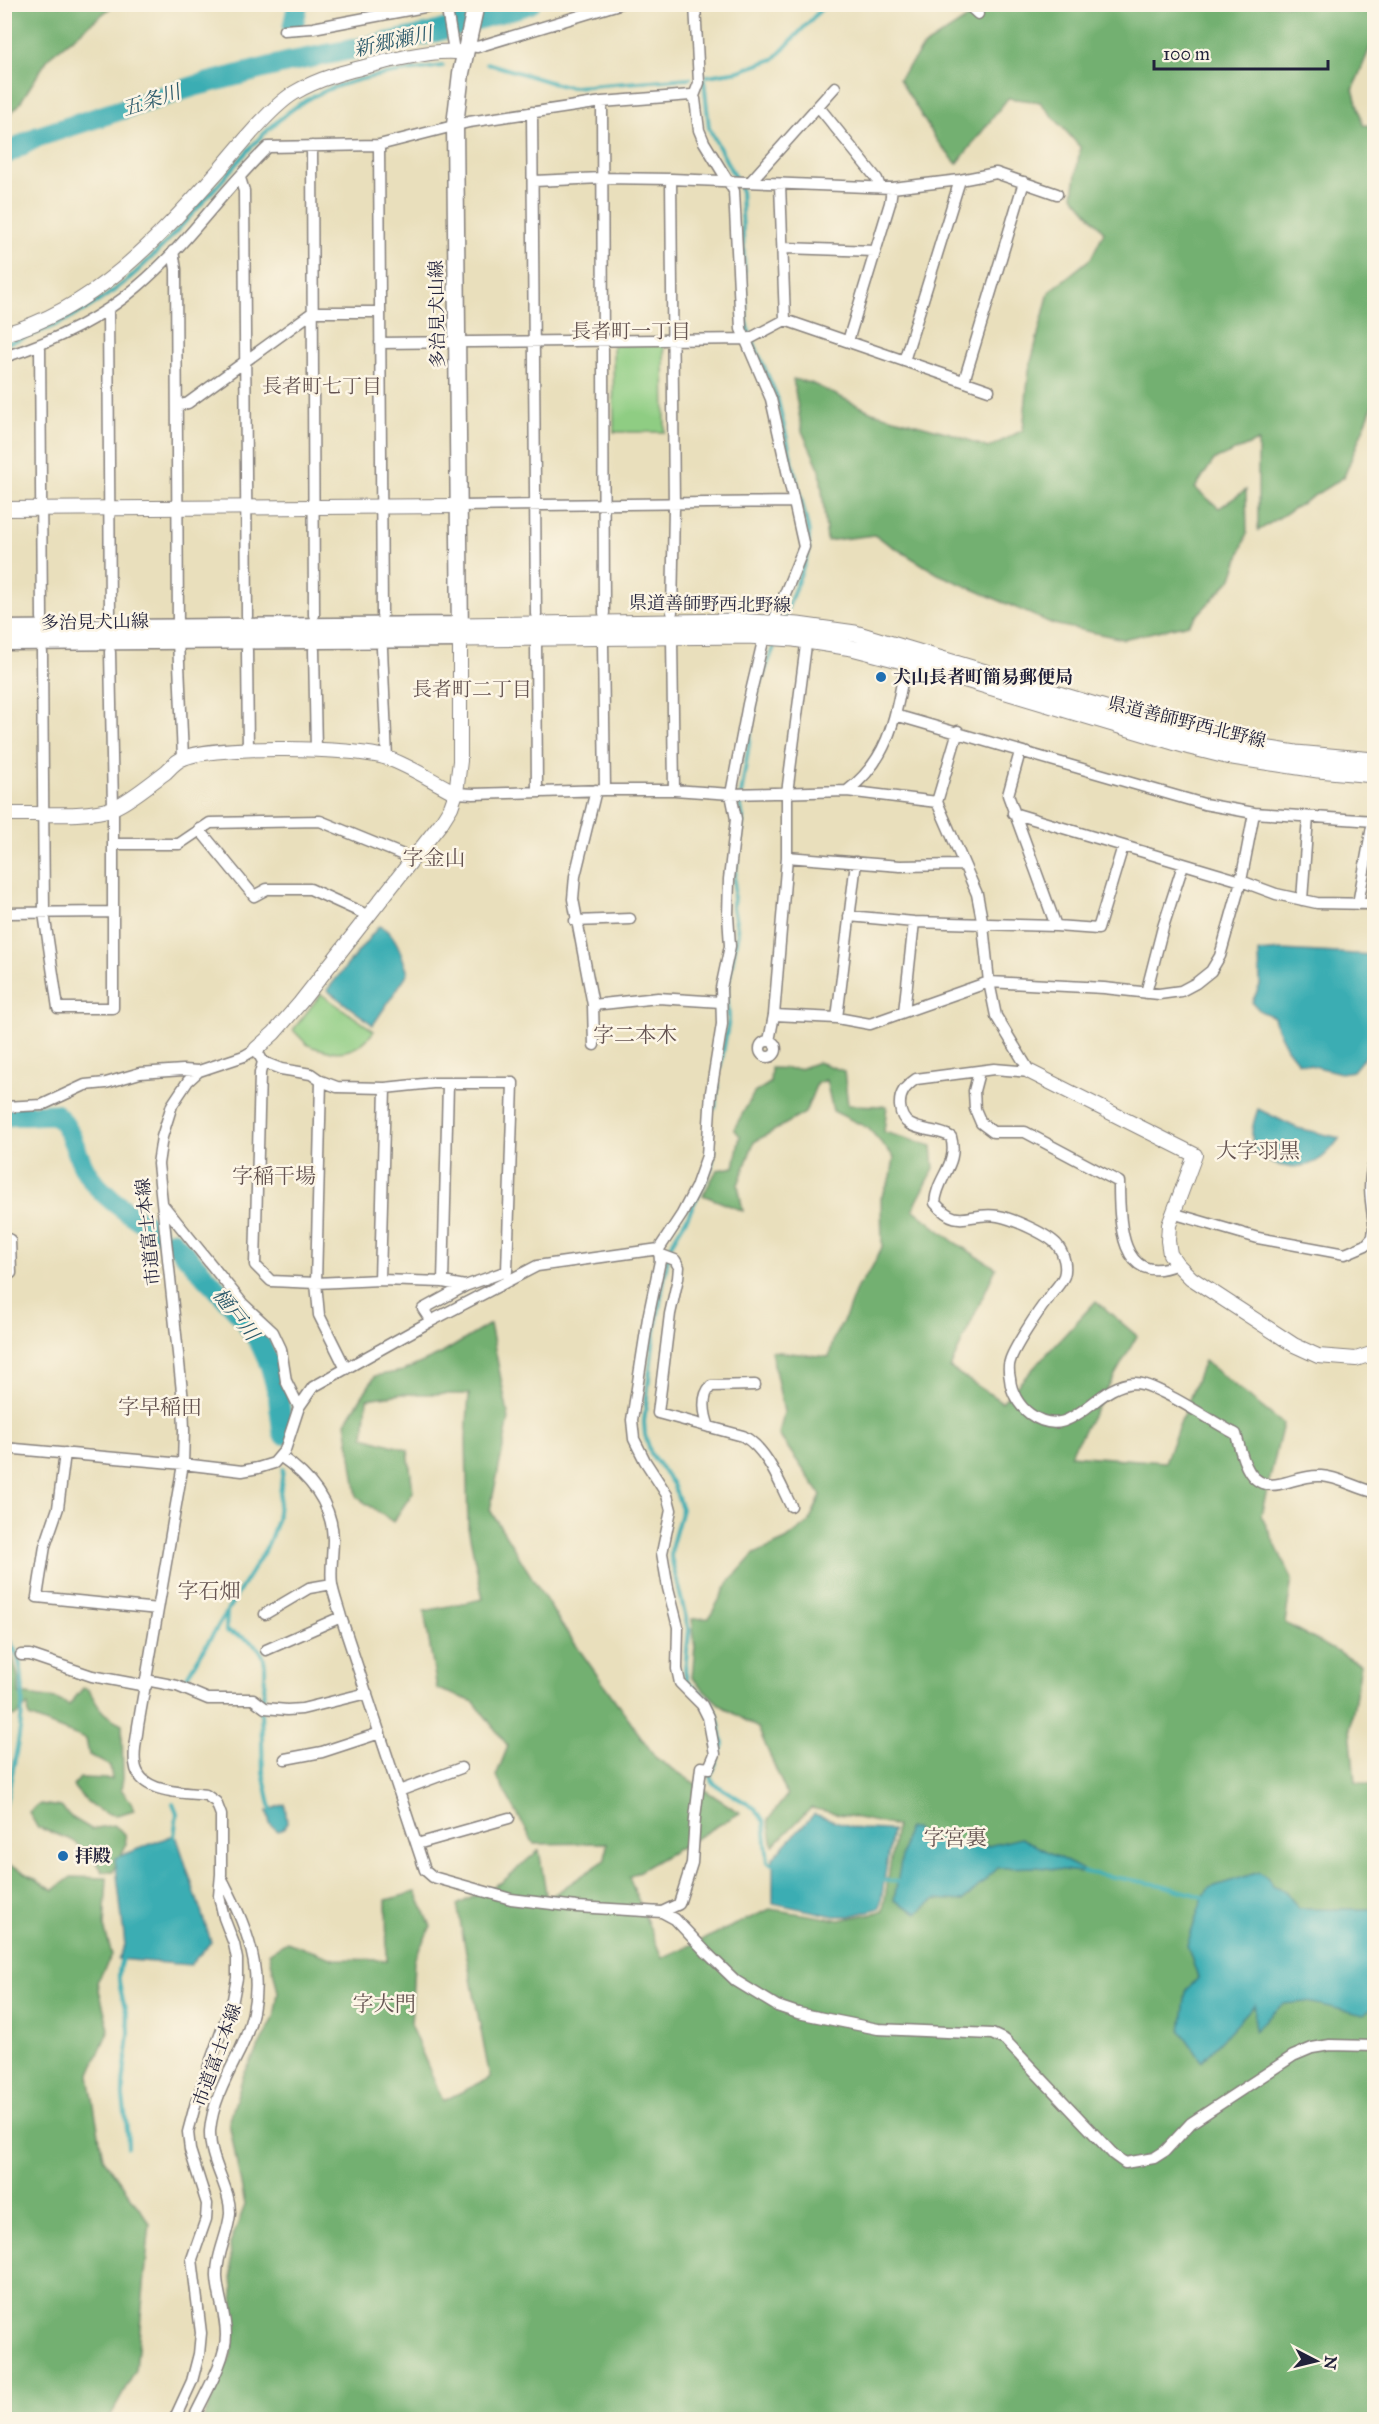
<svg xmlns="http://www.w3.org/2000/svg" width="1379" height="2424" font-family="'IM FELL Great Primer','Noto Serif JP',serif">
<style>
.green{fill:#8fcd83;stroke:#58785f;stroke-width:1.5}
.forest{fill:#73b071;stroke:#4a6956;stroke-width:1.5}
.water{fill:#3badb3;stroke:#2e6877;stroke-width:1.5}
.lines{fill:none;stroke-linecap:round;stroke-linejoin:round}
.stream{stroke:#3badb3;stroke-width:4}
.river{stroke:#3badb3;stroke-width:21}
.minor-casing{stroke:#86807c;stroke-width:13}
.tertiary-casing{stroke:#86807c;stroke-width:16}
.secondary-casing{stroke:#86807c;stroke-width:17}
.primary-casing{stroke:#86807c;stroke-width:19}
.minor{stroke:#fff;stroke-width:10}
.tertiary{stroke:#fff;stroke-width:14}
.secondary{stroke:#fff;stroke-width:15}
.primary{stroke:#fff;stroke-width:16}
.poi-dot{fill:#1f6fb2;stroke:#fcf5e5;stroke-width:2}
.labels{text-anchor:middle;stroke-width:5;stroke-linejoin:round;paint-order:stroke}
.street-label{font-size:18px;fill:#22223b;stroke:#fcf5e5}
.poi-label{font-size:18px;font-weight:bold;fill:#22223b;stroke:#fcf5e5;text-anchor:start}
.water-label{font-size:20px;font-style:italic;fill:#2c5a6b;stroke:#fcf5e5}
.neighbourhood-label{font-size:20px;fill:#645351;stroke:#fcf5e5}
.quarter-label{font-size:21px;fill:#645351;stroke:#fcf5e5}
</style>
<rect width="100%" height="100%" fill="#fcf5e5"/>
<filter id="ink" filterUnits="userSpaceOnUse"><feTurbulence type="fractalNoise" baseFrequency=".0167" numOctaves="2"/><feDisplacementMap in="SourceGraphic" scale="12" xChannelSelector="R" yChannelSelector="G"/><feConvolveMatrix kernelMatrix="1 2 1 2 8 2 1 2 1" color-interpolation-filters="sRGB"/></filter>
<filter id="wash" filterUnits="userSpaceOnUse"><feTurbulence type="fractalNoise" baseFrequency=".008" numOctaves="4" result="noise"/><feDisplacementMap in="SourceGraphic" scale="24" xChannelSelector="R" yChannelSelector="G"/><feGaussianBlur stdDeviation="1.35" result="paint"/><feColorMatrix in="noise" values="0 0 0 0 0 0 0 0 0 0 0 0 0 0 0 0 0 1.4 0 .05"/><feComposite in="paint" operator="in"/></filter>
<g filter="url(#wash)">
<rect width="100%" height="100%" fill="#e9dfbc"/>
<path class="green" d="M664,344L665,432H614L613,345Z
M321,994L374,1031C360,1050 342,1056 320,1049C316,1048 310,1047 307,1044C302,1040 298,1035 293,1030Z"/>
<path class="forest" d="M5,4L114,5L49,57L18,106L5,118Z
M988,5H1374V38L1353,89L1363,125L1374,126V346L1372,348L1374,360V402L1344,477L1258,531V441L1214,460L1195,488L1219,508L1246,490L1247,533L1232,578L1189,624L1123,639L1053,624L938,574L874,535L827,541L820,470L802,431L793,379L811,383L872,412L953,434L988,448L1023,430L1029,370L1049,292L1091,258L1104,232L1073,195L1080,147L1040,102L1008,98L957,164L937,141L899,79L924,46Z
M818,1062L844,1071L848,1105L887,1106L884,1132L932,1146L934,1169L913,1209L954,1242L996,1268L950,1368L1002,1402L1096,1301L1137,1336L1070,1455L1165,1462L1204,1361L1283,1424L1261,1515L1292,1579L1285,1623L1361,1665L1350,1728L1355,1782L1374,1786V2419L203,2420L231,2355L235,2323L230,2244L245,2205L229,2123L243,2076L274,2018L278,1992L269,1952L287,1942L334,1959L387,1960L386,1900L416,1892L431,1926L414,1960L411,2027L443,2101L490,2078L457,1905L502,1882L539,1850L547,1899L605,1860L607,1843L534,1844L496,1776L508,1746L474,1702L437,1689L424,1611L483,1599L468,1528L466,1438L469,1394H402L367,1399L364,1437L408,1450L413,1492L393,1522L357,1497L346,1422L375,1376L403,1371L441,1354L490,1324L509,1419L490,1510L561,1624L656,1758L740,1813L629,1877L662,1958L770,1909L840,1920L883,1911L896,1826L811,1808L773,1846L768,1820L787,1795L758,1728L720,1705L692,1678L695,1645L692,1619L709,1618L729,1582L754,1554L786,1540L809,1522L821,1495L779,1435L784,1412L771,1351L829,1357L834,1337L846,1316L857,1287L871,1269L882,1247L881,1198L891,1177L894,1157L868,1128L833,1111L826,1080L817,1083L805,1113L754,1142L738,1185L743,1211L703,1195L717,1170L734,1167L740,1136L734,1129L754,1093L770,1083L771,1068L799,1069Z
M9,1644L19,1680V1694L56,1699L69,1705L83,1688L89,1690C99,1709 103,1715 122,1724L123,1778L121,1789L131,1802L134,1810C129,1811 121,1815 115,1815C97,1814 83,1799 73,1786L80,1778L112,1779L110,1766L89,1755L86,1739L29,1717L28,1705L14,1717L5,1714V1651Z
M40,1804L61,1807L71,1817L91,1829L114,1825L125,1834L126,1845L113,1871L103,1872L92,1856L71,1840L37,1827L29,1812Z
M4,1864L17,1868L54,1890L71,1877L107,1878L104,1927L112,1955L97,1982L109,2029L89,2076L103,2158L150,2223L136,2370L109,2419H5Z"/>
<path class="water" d="M379,926C397,932 402,957 408,973L373,1025L327,990Z
M1282,950L1374,955V1045L1353,1071L1341,1073L1298,1062L1287,1048L1277,1029L1274,1017L1260,1011L1252,1002L1260,985L1259,952Z
M1258,1109L1297,1128L1340,1138C1334,1145 1328,1154 1320,1159C1300,1174 1253,1168 1252,1137C1251,1127 1255,1118 1258,1109Z
M285,1804L287,1823L282,1830L278,1831L270,1824L267,1811Z
M814,1814L859,1829L892,1830L880,1908L850,1916H834L773,1903V1858Z
M907,1828H914L924,1838L988,1846L1021,1838L1089,1873L1036,1867L998,1868L963,1901L936,1899L917,1913L894,1900Z
M171,1836L177,1838L211,1942L190,1965L118,1959L125,1945L115,1858Z
M1259,1872L1268,1878L1272,1886L1285,1891L1299,1909H1374V2006L1364,2015L1308,2002L1283,2004L1254,2031L1255,2004L1202,2061L1181,2031L1186,1991L1198,1978L1187,1945L1203,1897L1209,1888Z"/>
<g class="lines">
<path class="stream" d="M487,63L563,86L575,87L690,78
M707,76L739,71L774,59L826,4
M704,80L709,128L741,189L747,327L777,397L809,533L808,554L783,620
M4,344C47,332 91,310 125,282C159,253 189,217 219,184C243,156 269,124 300,104C341,77 396,73 443,66
M720,1069L729,1019L727,990L738,932L733,908L735,877L743,818L740,802L757,692L776,641
M715,1108L718,1083
M713,1148L712,1166L688,1216L670,1246L653,1343L644,1422L645,1435L651,1454L673,1484L682,1509L672,1545L671,1557L689,1631L685,1670L687,1681L710,1701L716,1712L723,1744L711,1775L713,1783L756,1809L764,1822L768,1862L778,1866
M4,1632C9,1641 17,1651 19,1661C30,1704 13,1768 4,1811
M177,1681L186,1678L226,1613
M263,1699C267,1658 270,1645 226,1631L227,1611L268,1545L277,1520L283,1469
M261,1709L263,1772L271,1809
M173,1803L177,1813L174,1837
M1084,1872L1161,1885L1203,1897
M880,1880L899,1882
M122,1959C112,1984 129,2007 129,2032C128,2053 122,2075 123,2097C125,2115 128,2128 128,2147"/>
<path class="river" d="M293,26L298,4
M4,155L37,137L195,86L289,62L428,34L530,4
M4,1116L55,1114C73,1130 74,1151 86,1171C101,1197 132,1215 156,1231
M173,1241L240,1314L260,1343L270,1365L278,1394L283,1434"/>
</g>
</g>
<g filter="url(#ink)">
<g class="lines">
<g class="minor-casing">
<path id="minor" d="M446,4L454,51
M967,4L978,14
M284,30L313,28L440,4
M466,45L477,47L619,4
M694,96L699,83L695,4
M602,102L604,613
M818,106L877,179L880,187
M532,112L536,614
M379,145L382,615
M312,146L314,615
M240,178L244,191L247,616
M671,179L674,508L672,612
M534,181L602,178L671,179L892,188L960,180L996,173L1057,194
M750,182L835,87
M780,184L785,320
M784,248L875,251
M173,251L176,269L178,628
M108,309L110,617
M848,341L890,203L892,188
M380,343L749,339L785,320L989,390
M40,346L42,618
M4,357C52,342 99,320 137,287C186,246 222,191 268,147L379,145L469,122L602,102L691,95L695,99L699,130L704,142L734,191L741,329L771,399L804,547L773,623
M904,361L960,180
M964,381L1024,182
M177,406L188,403L313,312H379
M459,506L794,502
M672,638L674,790
M536,639L537,792
M178,640L183,758
M603,644L605,790
M806,645L787,793V857L774,1015L837,1018L870,1024L989,982L1104,988L1159,994L1181,991L1196,983L1211,971L1220,956L1241,881L1254,813
M382,649L387,758
M247,650L248,750
M314,650L316,750
M42,652L44,913L58,1008H113V808L110,652
M895,715L1204,804L1254,813L1374,821
M958,731L937,802L977,894L983,925L989,982L996,1016L1030,1072
M1020,752L1008,795L1056,926
M847,791C893,756 896,710 907,657
M456,793L473,794L605,790H674L731,794L847,791L937,802
M1013,813L1241,881L1276,894L1317,903L1374,904
M199,829L254,896L267,889H310L367,915
M113,844H179L210,823L320,821L413,859
M787,857L900,866L963,865
M1302,900L1308,817
M1358,904L1373,821
M4,913L113,912
M849,916L914,922L1056,926L1098,929L1123,846
M575,921L630,919
M1146,993L1163,927L1183,865
M593,1005L658,998L721,1002
M904,1012L914,922
M837,1018L856,862
M760 1049a8 8 0 1 1 16 0a8 8 0 1 1-16 0Z
M769,1041L774,1015
M594,1045L593,1005L573,899L575,876L596,790
M979,1072L974,1091L975,1109L981,1123L993,1132H1025L1119,1182C1119,1220 1120,1289 1177,1264
M1030,1072L994,1069L916,1079C906,1086 899,1093 900,1106C902,1135 933,1126 951,1137C959,1165 937,1176 935,1203C959,1231 969,1211 998,1216C1011,1218 1050,1235 1058,1246C1064,1254 1067,1267 1064,1276C1061,1284 1052,1292 1048,1299C1039,1310 1013,1349 1010,1361C1008,1366 1009,1374 1010,1379C1011,1392 1019,1406 1030,1414C1073,1445 1093,1384 1135,1383C1156,1383 1214,1423 1236,1434C1242,1457 1248,1490 1279,1484C1294,1481 1305,1475 1321,1476C1339,1477 1356,1488 1374,1492
M321,1081L316,1283L319,1315L346,1369
M4,1107L42,1105L85,1085L106,1083L140,1073L183,1070L199,1071
M1374,1163C1367,1183 1371,1202 1374,1223
M163,1205L243,1304L273,1332L281,1349L286,1381L299,1407
M1172,1213L1258,1238L1345,1254L1366,1245L1373,1237L1374,1227
M4,1237L10,1240L11,1273L4,1276
M659,1254L675,1260L679,1267L678,1278L670,1314L658,1413L743,1436C767,1449 779,1482 791,1506
M380,1280L385,1088
M443,1282L448,1084
M431,1321L423,1309L465,1286
M709,1427C704,1414 701,1396 711,1386L755,1385
M4,1448L183,1464L242,1471L258,1468L274,1463L285,1450L299,1407L313,1387L431,1321L537,1266L659,1249
M65,1453L58,1508L45,1546L37,1597L158,1609
M280,1456C308,1475 332,1502 333,1539C333,1554 330,1570 332,1585C334,1596 338,1606 341,1617L425,1870L433,1877L511,1899L577,1907L662,1912L675,1919L708,1954L736,1981L777,2006L798,2013L878,2029L992,2034L1005,2040L1114,2155L1125,2163L1154,2158L1165,2151L1191,2123L1293,2056L1312,2048L1330,2045L1374,2046
M265,1614L309,1588L332,1584
M266,1650L341,1617
M21,1655H30L92,1676L146,1686
M146,1680L177,1686L208,1699H253L265,1708L287,1710L302,1709L367,1693
M285,1759L322,1752L380,1733
M399,1791L461,1768
M417,1844L509,1818
M662,1912L679,1904L692,1863L695,1818L701,1767L709,1768L715,1754L708,1717L702,1705L680,1683L677,1669L678,1627L668,1588L662,1553L671,1510L667,1495L645,1461L634,1439L632,1420L648,1318L660,1261L659,1249L682,1214L696,1187L707,1156L711,1092L722,1024L721,988L730,946L728,915L729,879L736,819L731,794L748,704L764,637
M174,2420L192,2381L199,2354L201,2333L192,2259L206,2219L207,2204L190,2150L188,2132L196,2102L233,1999L237,1978V1959L234,1944L224,1918L219,1896L221,1874V1815L216,1802L206,1795C183,1792 138,1794 135,1763C133,1751 137,1738 138,1726L183,1464L184,1431L183,1401L158,1164L162,1137L172,1105L188,1081L199,1071L244,1056L256,1049L263,1062L260,1073L255,1265L271,1281L316,1283L380,1280L443,1282L465,1286L507,1271L513,1083H433L385,1088L337,1087L321,1081L311,1074L281,1069L263,1062
M193,2420C204,2395 226,2361 226,2335C226,2315 218,2296 217,2277C216,2255 228,2235 230,2214C231,2188 209,2162 210,2131C212,2103 228,2074 240,2050C271,1986 252,1937 221,1877"/>
</g>
<g class="tertiary-casing">
<path id="tertiary" d="M4,334C97,308 159,237 221,168C239,147 271,107 294,93C322,76 356,69 388,61C412,56 439,49 464,53
M4,509L459,506
M4,814C33,813 88,818 113,808C130,801 151,783 166,772C171,767 177,760 184,758C212,745 357,747 387,758C410,766 434,782 456,793
M256,1049L274,1033L300,1003L441,823L451,807L456,793L460,761V639
M1030,1072L1195,1155L1169,1225L1168,1241L1170,1254L1177,1264L1191,1278L1294,1345L1318,1356L1356,1359L1374,1353"/>
</g>
<g class="secondary-casing">
<path id="secondary" d="M460,625L739,621L798,625L855,633L1152,722L1224,742L1296,753L1374,760
M460,639L747,636L794,639L852,648L906,662L1190,747L1226,756L1318,770L1374,775"/>
</g>
<g class="primary-casing">
<path id="primary" d="M4,629L460,625
M4,642L460,639L455,125L461,73L476,4"/>
</g>
<use href="#minor" class="minor"/>
<use href="#tertiary" class="tertiary"/>
<use href="#secondary" class="secondary"/>
<use href="#primary" class="primary"/>
</g>
</g>
<g class="poi-dot">
<circle cx="881" cy="677" r="6"/>
<circle cx="63" cy="1856" r="6"/>
</g>
<g class="labels">
<g class="street-label">
<text transform="translate(437 314) rotate(-91)" y="6">多治見犬山線</text>
<text transform="translate(710 604) rotate(1)" y="6">県道善師野西北野線</text>
<text transform="translate(95 622) rotate(-1)" y="6">多治見犬山線</text>
<text transform="translate(1187 722) rotate(14)" y="6">県道善師野西北野線</text>
<text transform="translate(148 1232) rotate(-96)" y="6">市道富士本線</text>
<text transform="translate(217 2055) rotate(-70)" y="6">市道富士本線</text>
</g>
<g class="poi-label">
<text x="893" y="683">犬山長者町簡易郵便局</text>
<text x="75" y="1862">拝殿</text>
</g>
<g class="water-label">
<text transform="translate(393 41) rotate(-12)" y="7">新郷瀬川</text>
<text transform="translate(151 100) rotate(-18)" y="7">五条川</text>
<text transform="translate(236 1314) rotate(52)" y="7">樋戸川</text>
</g>
<g class="neighbourhood-label">
<text x="631" y="338">長者町一丁目</text>
<text x="322" y="393">長者町七丁目</text>
<text x="472" y="696">長者町二丁目</text>
</g>
<g class="quarter-label">
<text x="434" y="865">字金山</text>
<text x="635" y="1042">字二本木</text>
<text x="1258" y="1158">大字羽黒</text>
<text x="274" y="1183">字稲干場</text>
<text x="160" y="1414">字早稲田</text>
<text x="209" y="1598">字石畑</text>
<text x="955" y="1845">字宮裏</text>
<text x="384" y="2011">字大門</text>
</g>
</g>
<rect width="1379" height="2424" fill="none" stroke="#fcf5e5" stroke-width="24"/>
<g transform="translate(1316 2361) rotate(97)" stroke="#fcf5e5" stroke-width="4.5" paint-order="stroke">
<path d="M0-4.5L10 22L0 15L-10 22Z" fill="#22223b"/>
<text y="-9" font-size="16" font-weight="bold" text-anchor="middle" fill="#22223b">N</text>
</g>
<path d="M1154 60v9h174v-9" fill="none" stroke="#22223b" stroke-width="3"/>
<text x="1163" y="60" font-size="18" fill="#22223b" stroke="#fcf5e5" stroke-width="4.5" paint-order="stroke">100 m</text>
</svg>
